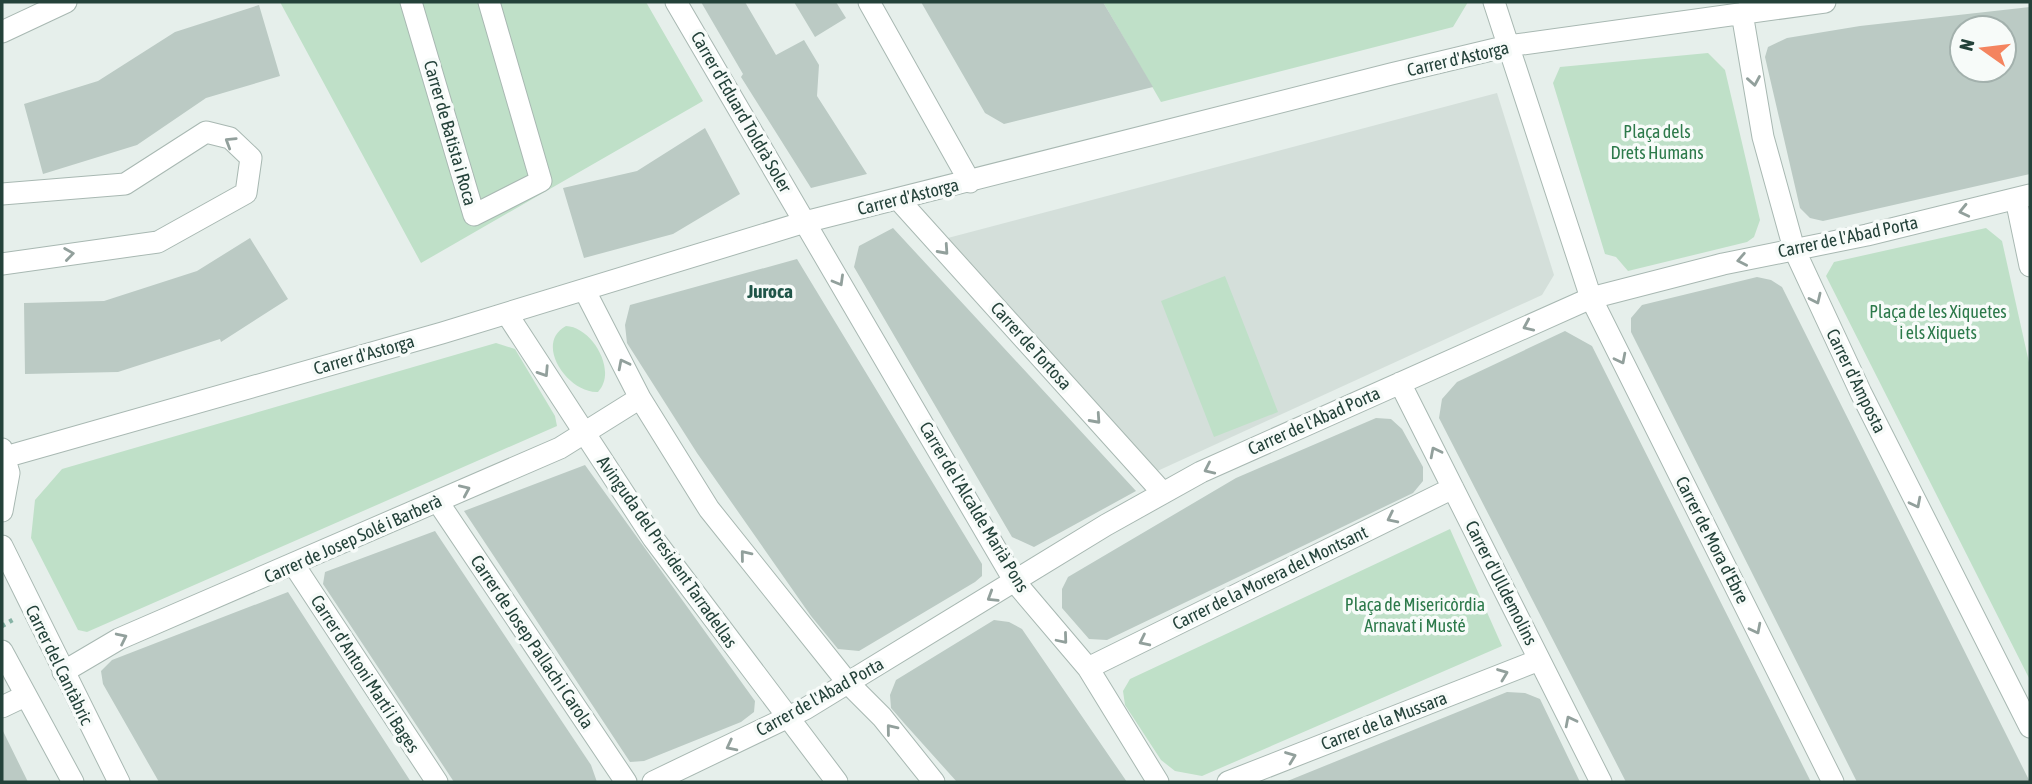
<svg xmlns="http://www.w3.org/2000/svg" width="2032" height="784" font-family="'Asap Condensed',sans-serif">
<style>
.built{fill:#d4dfda}
.green{fill:#bfe0c8}
.building{fill:#bbcac4;fill-rule:evenodd}
.lines{fill:none;stroke-linecap:round;stroke-linejoin:round}
.street-casing{stroke:#a8b8b2;stroke-width:23}
.path{stroke:#86b3a5;stroke-width:4.5;stroke-dasharray:3.5 5;stroke-linecap:butt}
.street{stroke:#fff;stroke-width:21}
.oneway{stroke:#92a09c}
.labels{text-anchor:middle;stroke-width:7;stroke-linejoin:round;paint-order:stroke}
.street-label{font-size:18px;fill:#24423a;stroke:#f7fbf9}
.park-label{font-size:18px;fill:#2d7a4b;stroke:#f7fbf9}
.neighbourhood-label{font-size:19px;font-weight:bold;fill:#1f5548;stroke:#f7fbf9}
</style>
<rect width="100%" height="100%" fill="#e6efeb"/>
<path class="built" d="M1497,93L1554,275L1542,295L1153,473L944,239Z"/>
<path class="green" d="M280,2H646L703,101L421,263Z
M1103,2H1468L1453,27L1161,102Z
M1708,53L1725,70L1760,220L1754,237L1747,242L1628,271L1616,257L1605,254L1553,83L1560,67Z
M1986,228L2002,241L2030,367V680L1826,276L1834,262Z
M1225,276L1278,412L1214,437L1161,301Z
M566,326C592,327 618,371 598,392C569,394 533,344 566,326Z
M496,343L515,349L555,416L557,426L87,632L78,630L31,538L35,500L62,469Z
M1450,529L1502,646L1202,776L1175,771L1161,760L1125,705L1123,691L1130,679Z"/>
<path class="building" d="M701,2H745L776,55L804,40L819,65L817,96L867,174L811,188L741,77L743,74Z
M794,2H836L846,18L815,37Z
M921,2H1103L1153,87L1004,124L985,113Z
M259,5L280,76L206,98L137,145L43,174L24,104L98,81L175,32Z
M2030,7V174L1823,221L1810,218L1800,208L1765,57L1768,47L1787,38L1860,26ZM1962,28H2004V70H1962Z
M705,128L740,194L673,234L584,258L563,188L637,171Z
M893,228L1136,491L1034,547L1012,537L854,267L859,246Z
M250,238L288,299L221,342L220,339L118,372L25,374L24,303L104,301L197,271Z
M797,259L982,564V576L975,582L859,651L838,649L811,616L697,453L627,343L625,325L630,305Z
M1757,277L1771,280L1782,287L2030,782H1857L1631,332V318L1642,305Z
M1565,331L1592,346L1811,782H1626L1439,418L1442,399L1457,382Z
M1376,418L1391,419L1402,429L1423,467V481L1413,493L1107,640L1089,639L1062,608V589L1068,577L1236,478Z
M585,465L755,701L754,712L741,722L644,761L630,762L464,511Z
M435,531L591,765L597,782H454L323,584L325,572Z
M288,592L411,782H159L103,684L101,671L112,660Z
M994,620L1009,622L1022,629L1127,782H957L904,723L891,708L890,695L896,680Z
M1507,692L1525,693L1540,699L1580,782H1285Z
M2,729L28,782H2Z"/>
<g class="lines">
<g class="street-casing">
<path id="street" d="M411,2L474,215L541,181L489,2
M676,2L1015,582L1088,668L1158,782
M869,2L970,182
M1494,2L1591,298L1833,782
M1742,13L1763,137L1794,249L1861,393L2030,727
M2,32L66,2
M2,194L125,184L206,132L230,138L251,158L246,193L158,242L2,264
M898,199L1163,493
M2016,199L2030,266
M585,291L640,398L709,509L848,683L882,717L934,782
M507,314L653,538L837,782
M1400,383L1601,782
M2,449L9,473L2,511
M5,457L442,333L805,222L1391,74L1508,46L1825,2
M438,502L626,782
M2,546L119,782
M294,565L437,782
M2,651L73,782
M1088,668L1453,488
M63,672L119,639L560,448L640,398
M2,707L25,696
M653,782L805,709L1106,525L1201,472L1591,298L1723,264L1867,235L2030,195
M1228,782L1539,660"/>
</g>
<path class="path" d="M2,626L16,618"/>
<use href="#street" class="street"/>
</g>
<defs><path id="oneway-chevron" d="M-2-3.5L2.5 0L-2 3.5" fill="none" stroke-width="1.6" stroke-linecap="round" stroke-linejoin="round" transform="scale(1.75)"/></defs>
<g class="oneway">
<use href="#oneway-chevron" transform="translate(1754 81) rotate(80)"/>
<use href="#oneway-chevron" transform="translate(230 142) rotate(-148)"/>
<use href="#oneway-chevron" transform="translate(1964 211) rotate(167)"/>
<use href="#oneway-chevron" transform="translate(944 250) rotate(48)"/>
<use href="#oneway-chevron" transform="translate(69 254) rotate(-8)"/>
<use href="#oneway-chevron" transform="translate(1742 260) rotate(169)"/>
<use href="#oneway-chevron" transform="translate(839 281) rotate(60)"/>
<use href="#oneway-chevron" transform="translate(1816 299) rotate(65)"/>
<use href="#oneway-chevron" transform="translate(1528 326) rotate(156)"/>
<use href="#oneway-chevron" transform="translate(1621 359) rotate(63)"/>
<use href="#oneway-chevron" transform="translate(623 364) rotate(-117)"/>
<use href="#oneway-chevron" transform="translate(544 372) rotate(57)"/>
<use href="#oneway-chevron" transform="translate(1096 419) rotate(48)"/>
<use href="#oneway-chevron" transform="translate(1435 452) rotate(-117)"/>
<use href="#oneway-chevron" transform="translate(1209 469) rotate(155)"/>
<use href="#oneway-chevron" transform="translate(465 490) rotate(-24)"/>
<use href="#oneway-chevron" transform="translate(1916 503) rotate(63)"/>
<use href="#oneway-chevron" transform="translate(1392 518) rotate(154)"/>
<use href="#oneway-chevron" transform="translate(745 555) rotate(-129)"/>
<use href="#oneway-chevron" transform="translate(992 597) rotate(148)"/>
<use href="#oneway-chevron" transform="translate(1756 629) rotate(63)"/>
<use href="#oneway-chevron" transform="translate(122 638) rotate(-26)"/>
<use href="#oneway-chevron" transform="translate(1063 639) rotate(50)"/>
<use href="#oneway-chevron" transform="translate(1144 641) rotate(154)"/>
<use href="#oneway-chevron" transform="translate(1503 674) rotate(-21)"/>
<use href="#oneway-chevron" transform="translate(1570 721) rotate(-117)"/>
<use href="#oneway-chevron" transform="translate(891 729) rotate(-129)"/>
<use href="#oneway-chevron" transform="translate(731 746) rotate(153)"/>
<use href="#oneway-chevron" transform="translate(1291 757) rotate(-21)"/>
</g>
<g class="labels">
<g class="street-label">
<text transform="translate(1458 59) rotate(-13)" y="6">Carrer d'Astorga</text>
<text transform="translate(741 112) rotate(60)" y="6">Carrer d'Eduard Toldrà Soler</text>
<text transform="translate(450 133) rotate(74)" y="6">Carrer de Batista i Roca</text>
<text transform="translate(908 197) rotate(-14)" y="6">Carrer d'Astorga</text>
<text transform="translate(1848 237) rotate(-12)" y="6">Carrer de l'Abad Porta</text>
<text transform="translate(1031 346) rotate(48)" y="6">Carrer de Tortosa</text>
<text transform="translate(364 355) rotate(-16)" y="6">Carrer d'Astorga</text>
<text transform="translate(1856 381) rotate(64)" y="6">Carrer d'Amposta</text>
<text transform="translate(1314 421) rotate(-24)" y="6">Carrer de l'Abad Porta</text>
<text transform="translate(974 507) rotate(59)" y="6">Carrer de l'Alcalde Marià Pons</text>
<text transform="translate(353 539) rotate(-24)" y="6">Carrer de Josep Solé i Barberà</text>
<text transform="translate(1712 540) rotate(63)" y="6">Carrer de Mora d'Ebre</text>
<text transform="translate(667 552) rotate(55)" y="6">Avinguda del President Tarradellas</text>
<text transform="translate(1270 578) rotate(-26)" y="6">Carrer de la Morera del Montsant</text>
<text transform="translate(1501 583) rotate(63)" y="6">Carrer d'Ulldemolins</text>
<text transform="translate(532 642) rotate(56)" y="6">Carrer de Josep Pallach i Carola</text>
<text transform="translate(59 665) rotate(64)" y="6">Carrer del Cantàbric</text>
<text transform="translate(365 674) rotate(57)" y="6">Carrer d'Antoni Martí i Bages</text>
<text transform="translate(820 697) rotate(-29)" y="6">Carrer de l'Abad Porta</text>
<text transform="translate(1384 721) rotate(-21)" y="6">Carrer de la Mussara</text>
</g>
<g class="park-label">
<text x="1657" y="138">Plaça dels<tspan x="1657" dy="21">Drets Humans</tspan></text>
<text x="1938" y="318">Plaça de les Xiquetes<tspan x="1938" dy="21">i els Xiquets</tspan></text>
<text x="1415" y="611">Plaça de Misericòrdia<tspan x="1415" dy="21">Arnavat i Musté</tspan></text>
</g>
<g class="neighbourhood-label">
<text x="770" y="298">Juroca</text>
</g>
</g>
<rect width="2032" height="784" fill="none" stroke="#24423a" stroke-width="7"/>
<g transform="translate(1983 49) rotate(284)"><circle r="33" fill="#f7fbf9" stroke="#a3b1ad" stroke-width="2"/>
<path d="M0-5L12 26L0 18L-12 26Z" fill="#f4845f"/>
<text y="-10" font-size="19" font-weight="bold" text-anchor="middle" fill="#24423a">N</text>
</g>
</svg>
